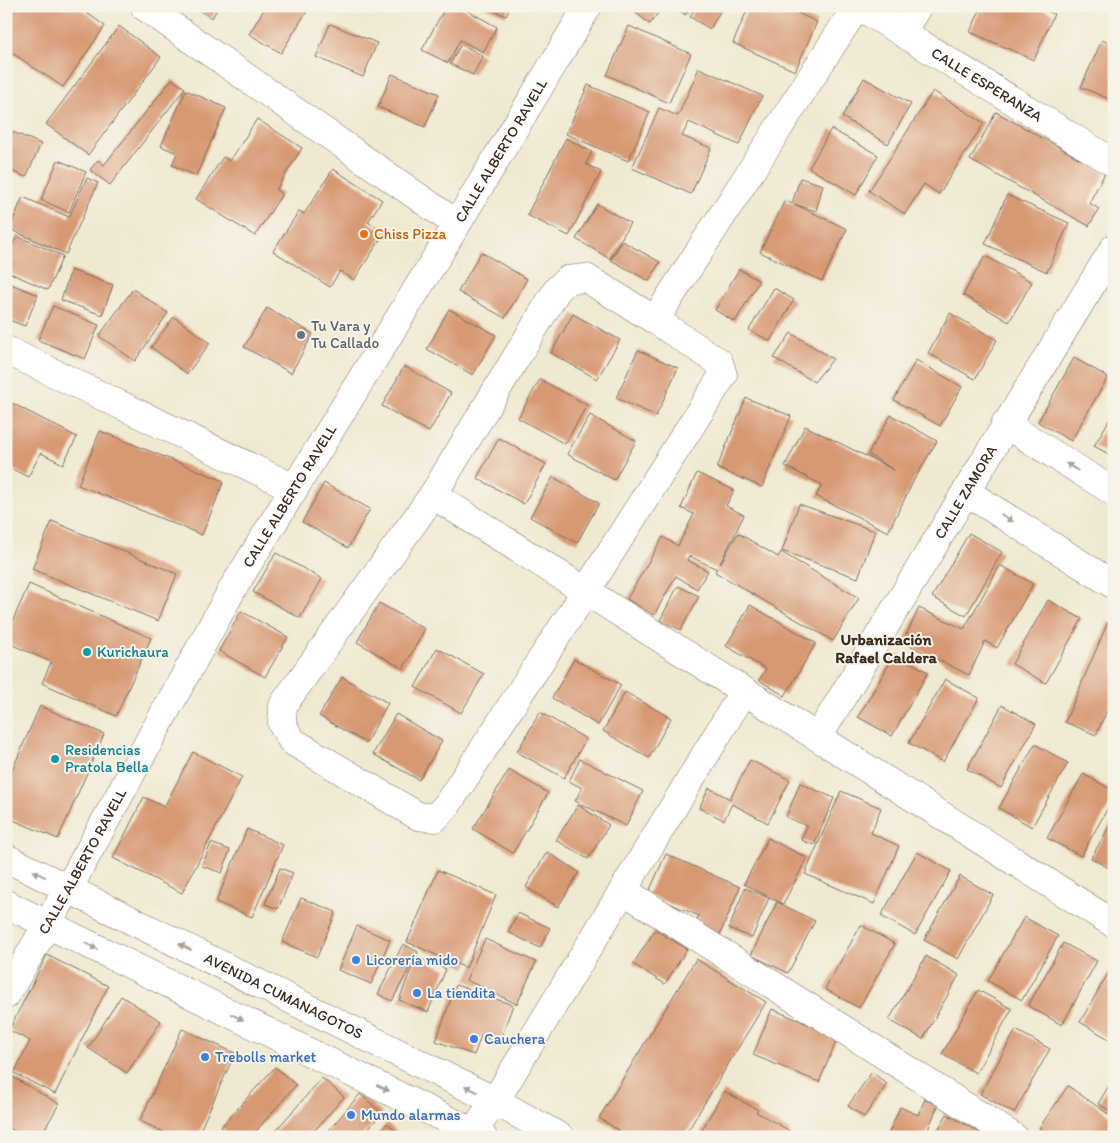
<svg xmlns="http://www.w3.org/2000/svg" width="1120" height="1143" font-family="Itim,sans-serif">
<style>
.building{fill:#d79973}
.lines{fill:none;stroke-linecap:round;stroke-linejoin:round}
.street-casing{stroke:#7a6d5d;stroke-width:29}
.secondary-casing{stroke:#7a6d5d;stroke-width:29}
.street{stroke:#fff;stroke-width:28}
.secondary{stroke:#fff;stroke-width:28}
.oneway{fill:#a79f9a}
.food-dot{fill:#e8710a;stroke:#f7f3e8;stroke-width:2}
.worship-dot{fill:#6b7280;stroke:#f7f3e8;stroke-width:2}
.culture-dot{fill:#0f9aa8;stroke:#f7f3e8;stroke-width:2}
.shop-dot{fill:#3f7fe0;stroke:#f7f3e8;stroke-width:2}
.labels{text-anchor:middle;stroke-width:4;stroke-linejoin:round;paint-order:stroke}
.street-label{font-size:15px;fill:#3b2a1e;stroke:#f7f3e8}
.food-label{font-size:15px;fill:#c56008;stroke:#f7f3e8;text-anchor:start}
.worship-label{font-size:15px;fill:#5b616d;stroke:#f7f3e8;text-anchor:start}
.culture-label{font-size:15px;fill:#0d838f;stroke:#f7f3e8;text-anchor:start}
.shop-label{font-size:15px;fill:#366cbe;stroke:#f7f3e8;text-anchor:start}
.neighbourhood-label{font-size:16px;font-weight:bold;fill:#3b2a1e;stroke:#f7f3e8}
</style>
<rect width="100%" height="100%" fill="#f7f3e8"/>
<filter id="ink" filterUnits="userSpaceOnUse"><feTurbulence type="fractalNoise" baseFrequency=".02" numOctaves="2"/><feDisplacementMap in="SourceGraphic" scale="10" xChannelSelector="R" yChannelSelector="G"/><feConvolveMatrix kernelMatrix="1 2 1 2 8 2 1 2 1" color-interpolation-filters="sRGB"/></filter>
<filter id="wash" filterUnits="userSpaceOnUse"><feTurbulence type="fractalNoise" baseFrequency=".0096" numOctaves="4" result="noise"/><feDisplacementMap in="SourceGraphic" scale="20" xChannelSelector="R" yChannelSelector="G"/><feGaussianBlur stdDeviation="1.12" result="paint"/><feColorMatrix in="noise" values="0 0 0 0 0 0 0 0 0 0 0 0 0 0 0 0 0 1.4 0 .05"/><feComposite in="paint" operator="in"/></filter>
<g filter="url(#wash)">
<rect width="100%" height="100%" fill="#f0e9d2"/>
<g id="blocks">
<path class="building" d="M9,6H77L105,26L63,87L6,49V10Z
M191,6H219L212,18Z
M266,6H310L281,53L249,34Z
M446,6H459L497,27L483,52L460,40L448,63L422,50Z
M483,6H510L506,16Z
M627,6H663L650,24Z
M674,6H691L685,15Z
M696,6H723L710,29L690,17Z
M749,6H783L817,22L795,71L733,43Z
M982,6H1036L1054,14L1034,60L970,32Z
M330,24L377,43L363,77L316,57Z
M119,26L161,57L88,155L46,124Z
M629,26L691,54L669,103L607,75Z
M1102,40L1114,46V101L1081,87Z
M461,44L483,56L473,75L450,64Z
M699,68L762,96L739,145L689,122L682,136L711,148L691,194L632,168L659,108L678,116Z
M392,74L439,94L425,127L378,107Z
M864,78L911,104L888,144L842,117Z
M172,79L185,88L110,185L90,170L98,160L104,165Z
M588,85L650,112L628,161L566,134Z
M186,90L226,108L196,176L172,165L177,153L161,146Z
M933,91L984,123L939,194L924,184L905,214L869,191Z
M996,112L1105,173L1089,203L1099,209L1089,226L970,160Z
M257,119L302,148L276,190L282,194L255,236L196,199L223,157L230,161Z
M6,129L41,144L26,177L6,169Z
M831,129L878,155L856,195L809,168Z
M566,138L592,152L586,164L601,172L569,236L527,215Z
M58,160L86,172L69,212L41,200Z
M333,169L382,200L368,222L385,232L354,280L340,271L330,287L273,251L299,211L304,214Z
M87,178L98,183L66,254L9,229L23,197L69,217Z
M800,178L823,185L816,211L794,204L847,229L822,281L760,252L785,200L792,204Z
M1007,195L1069,223L1047,272L985,244Z
M597,204L630,223L610,259L576,239Z
M17,236L63,256L48,290L6,271V259Z
M622,241L660,262L649,281L611,260Z
M481,252L527,279L505,318L458,292Z
M985,256L1032,282L1009,322L963,295Z
M739,269L759,281L735,322L715,310Z
M71,270L113,285L102,315L61,300Z
M6,282L38,295L25,326L6,319Z
M774,288L794,300L770,341L749,330Z
M133,289L168,313L135,361L99,336Z
M53,306L99,325L85,359L38,340Z
M267,308L313,334L291,373L244,347Z
M449,309L496,335L473,375L427,349Z
M950,313L997,340L975,379L928,353Z
M573,314L620,340L597,379L551,353Z
M174,317L210,343L187,374L151,347Z
M791,333L833,359L814,382L774,358Z
M638,350L678,368L656,416L616,398Z
M1074,358L1108,377L1071,441L1038,422Z
M916,360L962,387L940,426L894,400Z
M404,366L451,393L429,432L382,406Z
M540,379L587,405L565,444L518,418Z
M746,398L791,416L762,487L717,468Z
M6,400L77,437L63,464L41,453L28,477L8,467L6,471Z
M1114,412V457L1094,446Z
M590,415L636,441L614,480L567,454Z
M891,415L937,441L914,480L888,532L816,496L822,485L785,466L805,426L894,470L868,454Z
M100,431L224,481L202,535L78,485Z
M499,438L546,464L524,504L477,478Z
M697,473L734,490L726,506L744,515L720,564L738,533L778,557L781,552L859,598L833,641L715,572L717,569L689,556L687,560L708,571L697,589L676,576L654,615L627,599L663,537L678,546L694,514L681,508Z
M553,477L599,503L577,543L530,517Z
M324,483L370,509L348,548L302,522Z
M799,504L875,531L858,578L782,551Z
M52,521L177,574L158,621L32,569Z
M969,533L1002,552L966,616L932,597Z
M276,553L322,579L300,618L253,592Z
M1000,565L1033,584L997,648L985,641L969,675L903,642L919,608L964,629Z
M29,584L151,638L116,716L42,683L51,662L6,642V636Z
M678,586L699,596L681,630L660,620Z
M1048,600L1082,619L1046,683L1012,664Z
M379,603L425,629L403,669L357,642Z
M750,605L816,643L785,696L759,680L766,669L726,646Z
M241,611L288,637L265,677L219,651Z
M1108,622L1114,625V695L1096,735L1065,722Z
M437,648L484,674L461,713L415,687Z
M895,654L928,672L892,736L858,717Z
M574,659L621,685L598,725L552,698Z
M342,677L388,703L366,743L319,716Z
M945,679L979,698L943,762L909,743Z
M625,692L671,718L649,758L603,731Z
M1002,705L1036,724L1001,788L967,769Z
M40,706L104,734L58,839L6,817V784Z
M540,712L586,739L564,778L517,752Z
M396,714L442,741L419,780L373,754Z
M1035,744L1068,763L1032,827L999,808Z
M193,752L242,777L182,893L113,858L144,797L164,807Z
M580,759L643,791L626,826L575,801L582,788L569,781Z
M750,760L790,780L768,823L732,804L724,820L699,808L709,788L730,799Z
M509,770L548,793L513,853L473,829Z
M1083,774L1114,791V797L1081,856L1047,838Z
M800,783L834,798L814,845L801,840L807,826L786,817Z
M841,791L881,808L871,833L899,846L874,904L805,874Z
M578,805L609,825L588,859L556,840Z
M1114,818V871L1091,858Z
M247,829L283,845L252,917L216,902Z
M768,838L807,858L783,904L744,884Z
M211,843L230,850L222,873L202,866Z
M547,852L579,872L558,907L526,887Z
M917,852L951,871L915,935L881,916Z
M666,854L740,887L718,939L694,928L699,916L648,894Z
M280,868L293,873L278,909L265,904Z
M438,870L496,895L466,968L407,942Z
M960,876L993,895L958,959L924,940Z
M745,888L769,898L752,938L729,928Z
M301,898L336,912L317,957L282,942Z
M777,902L815,921L788,973L751,955Z
M518,913L550,928L540,948L508,932Z
M1024,917L1058,936L1022,1000L988,981Z
M861,925L895,944L859,1008L825,989Z
M357,926L390,940L371,984L338,970Z
M655,930L687,949L665,984L633,964Z
M485,939L536,962L517,1004L466,980Z
M1063,943L1097,961L1062,1025L1028,1006Z
M403,944L418,952L392,1001L378,994Z
M47,955L108,986L55,1094L14,1073L30,1041L9,1030Z
M926,956L959,975L923,1039L889,1020Z
M416,957L446,969L428,1012L399,1000Z
M696,959L766,1002L684,1137H629L599,1118Z
M1114,963V1042L1080,1022Z
M456,985L513,1005L499,1043L481,1036L474,1055L436,1041Z
M978,990L1012,1009L976,1073L942,1054Z
M121,996L161,1021L127,1073L88,1048Z
M772,1009L838,1037L819,1082L753,1055Z
M182,1029L235,1053L197,1137H164L166,1133L140,1121Z
M1016,1030L1050,1049L1014,1113L980,1094Z
M275,1067L296,1085L251,1137H231L221,1127Z
M872,1072L887,1084L864,1117L848,1106Z
M11,1076L59,1104L40,1137H25L6,1126V1084Z
M1114,1077V1113L1098,1104Z
M322,1078L344,1097L309,1137H270Z
M1068,1086L1114,1118V1130L1109,1137H1051L1039,1128Z
M724,1091L758,1110L756,1112L790,1131L787,1137H698Z
M360,1094L382,1113L361,1137H323Z
M925,1099L938,1105L925,1137H892L888,1135L900,1107L918,1115Z
M947,1114L980,1133L978,1137H934Z
M387,1123L403,1137H375Z"/>
</g>
</g>
<g filter="url(#ink)">
<use href="#blocks" fill-opacity="0" stroke="#7a6d5d" stroke-width="1"/>
<g class="lines">
<g class="street-casing">
<g id="street">
<path id="s1" d="M859,6L1114,163"/>
<path d="M145,7L457,224"/>
<path d="M902,32L918,6"/>
<path d="M586,278L655,320L719,362L723,375L586,591L447,805L435,818L418,816L292,741L282,724L283,705L433,495L557,290L567,280Z"/>
<path d="M655,320L857,6"/>
<path d="M6,350L294,488"/>
<path d="M1005,424L1114,492"/>
<path d="M966,492L1114,585"/>
<path d="M433,495L1114,924"/>
<path id="s2" d="M818,737C917,574 1014,410 1114,248"/>
<path d="M624,891L1014,1137"/>
<path id="s3" d="M6,995L68,889L233,588L457,224L588,6"/>
<path d="M469,1137L495,1101L744,691"/>
</g>
</g>
<g class="secondary-casing">
<g id="secondary">
<path id="s4" d="M6,858L495,1101L560,1137"/>
<path d="M6,904L483,1137"/>
</g>
</g>
<use href="#street" class="street"/>
<use href="#secondary" class="secondary"/>
</g>
<defs><path id="oneway-solid" d="M-6-.8H1V-3.2L6.5 0L1 3.2V.8H-6Z" transform="scale(1.25)"/></defs>
<g class="oneway">
<use href="#oneway-solid" transform="translate(1072 467) rotate(-148)"/>
<use href="#oneway-solid" transform="translate(1007 518) rotate(32)"/>
<use href="#oneway-solid" transform="translate(39 874) rotate(-154)"/>
<use href="#oneway-solid" transform="translate(91 946) rotate(26)"/>
<use href="#oneway-solid" transform="translate(185 947) rotate(-153)"/>
<use href="#oneway-solid" transform="translate(237 1017) rotate(26)"/>
<use href="#oneway-solid" transform="translate(383 1088) rotate(26)"/>
<use href="#oneway-solid" transform="translate(471 1089) rotate(-153)"/>
</g>
</g>
<circle class="food-dot" cx="364" cy="234" r="5"/>
<circle class="worship-dot" cx="301" cy="335" r="5"/>
<g class="culture-dot">
<circle cx="87" cy="652" r="5"/>
<circle cx="55" cy="759" r="5"/>
</g>
<g class="shop-dot">
<circle cx="356" cy="960" r="5"/>
<circle cx="417" cy="993" r="5"/>
<circle cx="474" cy="1039" r="5"/>
<circle cx="205" cy="1057" r="5"/>
<circle cx="351" cy="1115" r="5"/>
</g>
<g class="labels">
<g class="street-label">
<text dy="5" stroke="none"><textPath href="#s1" startOffset="150">CALLE ESPERANZA</textPath></text>
<text dy="5" stroke="none"><textPath href="#s3" startOffset="979">CALLE ALBERTO RAVELL</textPath></text>
<text dy="5" stroke="none"><textPath href="#s2" startOffset="286">CALLE ZAMORA</textPath></text>
<text dy="5" stroke="none"><textPath href="#s3" startOffset="574">CALLE ALBERTO RAVELL</textPath></text>
<text dy="5" stroke="none"><textPath href="#s3" startOffset="154">CALLE ALBERTO RAVELL</textPath></text>
<text dy="5" stroke="none"><textPath href="#s4" startOffset="310">AVENIDA CUMANAGOTOS</textPath></text>
</g>
<g class="food-label">
<text x="374" y="239">Chiss Pizza</text>
</g>
<g class="worship-label">
<text x="311" y="331">Tu Vara y<tspan x="311" dy="17">Tu Callado</tspan></text>
</g>
<g class="culture-label">
<text x="97" y="657">Kurichaura</text>
<text x="65" y="755">Residencias<tspan x="65" dy="17">Pratola Bella</tspan></text>
</g>
<g class="shop-label">
<text x="366" y="965">Licorería mido</text>
<text x="427" y="998">La tiendita</text>
<text x="484" y="1044">Cauchera</text>
<text x="215" y="1062">Trebolls market</text>
<text x="361" y="1120">Mundo alarmas</text>
</g>
<g class="neighbourhood-label">
<text x="886" y="645">Urbanización<tspan x="886" dy="18">Rafael Caldera</tspan></text>
</g>
</g>
<rect width="1120" height="1143" fill="none" stroke="#f7f3e8" stroke-width="25"/>
</svg>
